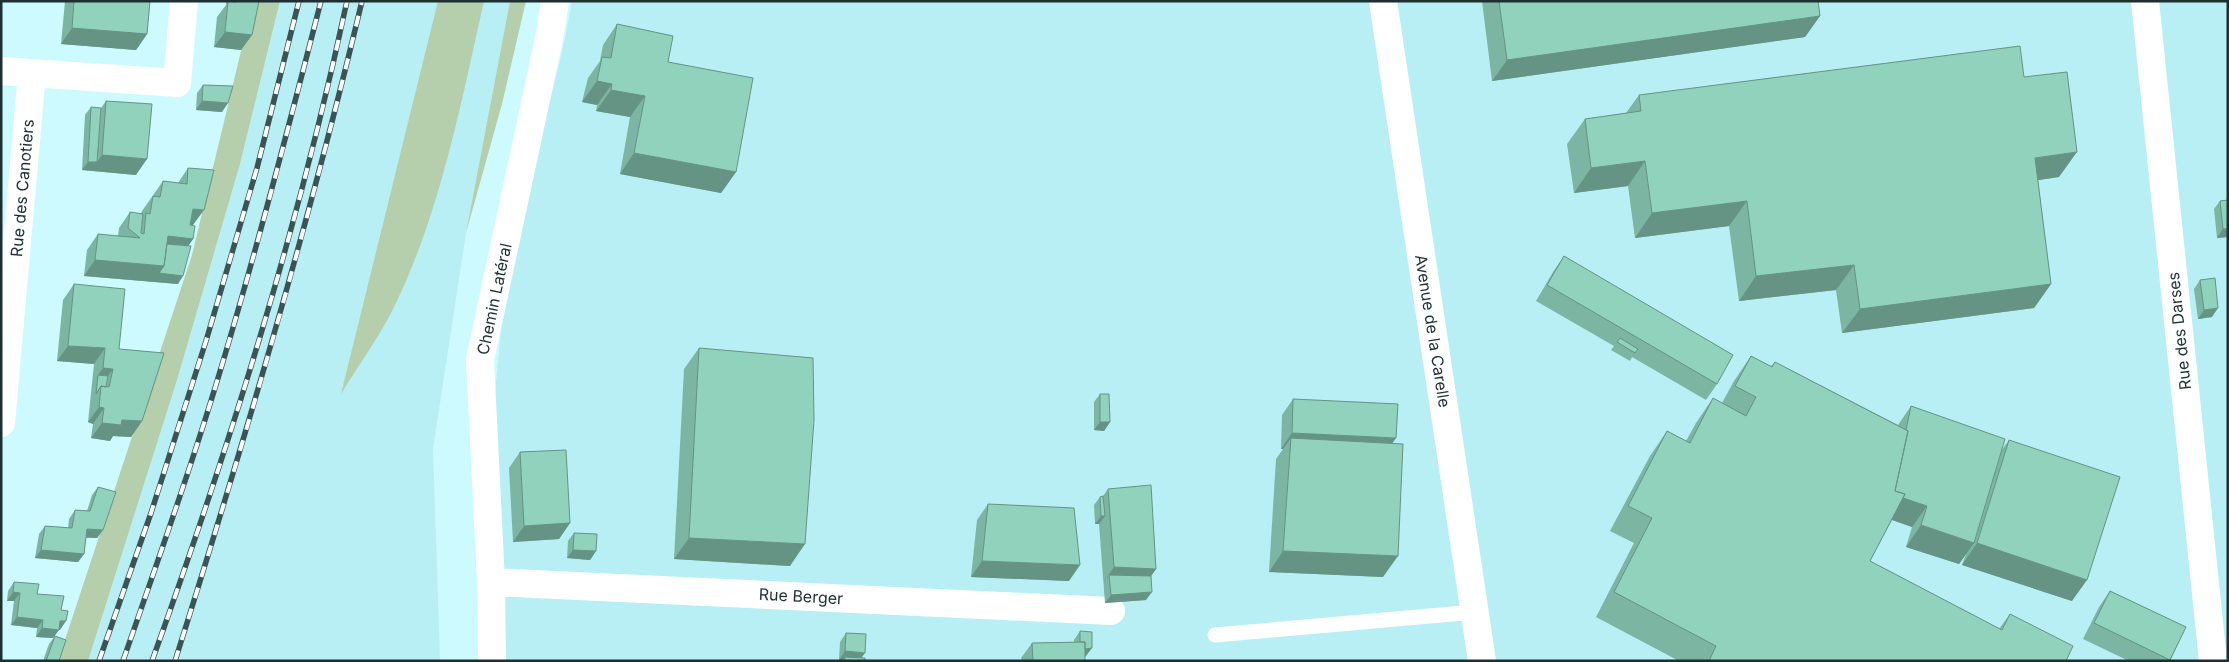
<svg xmlns="http://www.w3.org/2000/svg" width="2229" height="662" font-family="Inter,sans-serif">
<style>
.built{fill:#b7eff5}
.green{fill:#b5ceac}
.lines{fill:none;stroke-linecap:round;stroke-linejoin:round}
.service{stroke:#fff;stroke-width:15}
.minor{stroke:#fff;stroke-width:28}
.rail-casing{stroke:#3c5254;stroke-width:5.5}
.rail{stroke:#fdfdfd;stroke-width:4;stroke-dasharray:11;stroke-linecap:butt}
.wall{fill:#7cb5a2}
.shaded-wall{fill:#659384}
.building{fill:#90d2bc;stroke:#659384}
.labels{text-anchor:middle;stroke-width:4;stroke-linejoin:round;paint-order:stroke}
.street-label{font-size:16px;fill:#1e2f31;stroke:#fdfdfd}
</style>
<rect width="100%" height="100%" fill="#ccfaff"/>
<path class="built" d="M280,1H510L466,233L433,449L440,661H88L177,380L240,164Z
M572,1H2228V661H505L494,403L505,289L565,39Z"/>
<path class="green" d="M253,1H280L240,164L177,380L88,661H58L192,255Z
M438,1H484C461,103 441,209 396,303C381,335 359,364 341,394Z
M510,1H526L502,104L466,233Z"/>
<g class="lines">
<path class="service" d="M1215,635L1475,612"/>
<path class="minor" d="M1383,1L1482,661
M2145,1L2213,661
M1,71L177,83L184,1
M1,423L32,73
M491,582L1111,611
M492,661L491,582L480,360L550,34L555,1"/>
<g class="rail-casing">
<path id="rail" d="M99,661L151,513L206,341L257,168L299,1
M123,661C159,557 196,454 227,348C261,234 291,118 321,1
M152,661C230,445 299,226 347,1
M175,661C244,443 309,224 362,1"/>
</g>
<use href="#rail" class="rail"/>
</g>
<path class="wall" d="M65,1H150L147,34L136,50L61,44Z
M226,1H259L252,35L241,50L214,47L217,17L226,5Z
M1482,1H1818L1820,16L1805,37L1492,81Z
M617,24L668,62L736,172L721,193L620,174L630,117L596,111L597,105L582,102L588,78L600,61L603,45Z
M2024,77L2059,177L2038,180L2051,284L2034,308L1842,333L1836,290L1739,301L1729,226L1635,238L1628,186L1574,193L1567,144L1585,119L1626,113L1639,95Z
M203,85L222,112L196,110L197,93Z
M106,101L136,175L82,170L85,115L91,107L101,108Z
M188,168L193,225H190L193,239L188,246L178,284L84,276L87,250L98,234L118,236L119,228L130,212L141,214L142,211L163,181L178,183Z
M2228,200V237L2217,238L2214,209L2220,201Z
M1564,256L1717,384L1706,400L1632,357L1630,361L1611,350L1614,346L1536,301L1553,272Z
M2200,280L2212,317L2198,319L2194,289Z
M74,284L119,349L142,421L131,437L113,436L110,441L91,438L93,424L88,422L94,364L57,361L63,300Z
M699,348L790,566L674,559L684,369Z
M1751,356L1771,366L1775,362L1898,425L1911,406L2001,451L2009,440L2072,601L1962,565L1966,554L1959,564L1906,547L1912,527L1892,520L1870,561L1999,629L2010,614L2066,661H1679L1596,617L1634,543L1610,531L1650,456L1667,431L1686,441L1696,423L1713,398L1722,403L1734,381Z
M1100,394L1110,422L1104,431L1094,430V402Z
M1293,399L1392,443L1383,577L1269,572L1276,459L1283,449H1281L1282,415Z
M520,452L570,523L559,539L513,542L509,468Z
M98,487L103,530L97,538H86L84,554L78,562L35,558L39,534L45,526L68,528L69,519L75,510L87,511L92,495Z
M1108,489L1156,569L1151,576L1146,600L1105,603L1099,524H1095L1094,505L1100,497L1103,496Z
M988,504L1069,581L971,577L977,520Z
M574,533L596,551L590,560L567,558L568,541Z
M14,582L37,594L61,610L60,630L59,629L53,638L36,637L37,628L11,625L14,601H7L8,591Z
M2110,591L2186,627L2170,661H2129L2083,639L2099,607Z
M1080,631L1086,656L1085,657V661H1022L1021,658L1032,643L1074,642V640Z
M846,633L862,658L865,661H842L843,660H839L840,642Z
M55,636L59,661H43L49,644Z"/>
<path class="shaded-wall" d="M1820,16L1805,37L1492,81L1507,60Z
M72,28L147,34L136,50L61,44Z
M225,32L252,35L241,50L214,47Z
M597,81L612,84L597,105L582,102Z
M611,90L645,96L630,117L596,111Z
M202,101L228,103L222,112L196,110Z
M2077,152L2059,177L2018,183L2035,158Z
M634,153L736,172L721,193L620,174Z
M102,155L147,159L136,175L82,170L88,162H97Z
M1645,161L1628,186L1574,193L1591,168Z
M1747,201L1729,226L1635,238L1652,213Z
M193,209L204,210L193,225H182Z
M2223,229H2228V237L2217,238Z
M168,236L193,239L182,255L162,252Z
M95,260L164,266L183,276L178,284L84,276Z
M1854,265L1836,290L1739,301L1756,276Z
M2051,284L2034,308L1842,333L1860,309Z
M2218,308L2212,317L2198,319L2204,310Z
M68,346L105,348L94,364L57,361Z
M103,368L113,369L102,385L98,375Z
M99,407L104,408L93,424L88,422Z
M122,420L142,421L131,437L113,436L110,441L91,438L102,423Z
M1100,422H1110L1104,431L1094,430Z
M1292,433L1396,438L1385,454L1291,438L1283,449H1281Z
M1893,494L1927,506L1912,527L1878,515Z
M1101,516H1105L1099,524H1095Z
M570,523L559,539L513,542L524,526Z
M1921,525L1974,543L1959,564L1906,547Z
M87,529L103,530L97,538L81,537Z
M689,538L805,544L790,566L674,559Z
M1977,543L2087,580L2072,601L1962,565Z
M41,550L84,554L78,562L35,558Z
M573,550L596,551L590,560L567,558Z
M1283,551L1398,556L1383,577L1269,572Z
M982,561L1080,565L1069,581L971,577Z
M1114,567L1156,569L1145,585L1109,575L1103,583Z
M13,592L20,593L14,601H7Z
M1152,592L1146,600L1105,603L1111,595Z
M17,617L43,620L37,628L11,625Z
M60,621H66L60,630L55,629Z
M42,628L59,630L53,638L36,637Z
M1092,648L1086,656L1074,657L1080,649Z
M845,651L865,653L859,661L845,657L843,660H839Z"/>
<path class="building" d="M74,1H150L147,34L72,28Z
M228,1L236,2V1H259L252,35L225,32Z
M1499,1H1818L1820,16L1507,60Z
M617,24L673,36L668,62L753,78L736,172L634,153L645,96L611,90L612,84L597,81L602,57L611,58Z
M2020,46L2024,77L2067,72L2077,152L2035,158L2051,284L1860,309L1854,265L1756,276L1747,201L1652,213L1645,161L1591,168L1585,119L1641,111L1639,95Z
M203,85L233,86L228,103L202,101Z
M106,101L152,104L147,159L102,155Z
M91,107L101,108L97,162H88Z
M188,168L214,170L204,210L193,209L190,225L195,226L193,239L168,236L164,266L95,260L98,234L140,238L128,228L130,212L143,214L141,233L144,234L146,213L150,214L153,196L160,197L163,181L187,184Z
M2228,200V229H2223L2220,201Z
M167,244L191,246L183,276L159,273L164,266Z
M1564,256L1733,355L1717,384L1547,285Z
M2215,278L2218,308L2204,310L2200,280Z
M74,284L125,289L119,349L164,353L142,421L122,420L121,425L102,423L104,408L99,407L101,386L109,387L113,369L103,368L105,348L68,346Z
M1620,338L1638,349L1635,353L1617,342Z
M699,348L813,358L814,420L805,544L689,538Z
M1751,356L1772,367L1775,362L1908,431L1895,491L1905,494L1870,561L2002,630L2010,614L2073,646L2066,661H1709L1716,646L1614,592L1652,518L1628,506L1667,431L1690,443L1713,398L1746,416L1756,397L1735,386Z
M98,375L108,376L106,387L101,386L96,394Z
M1100,394H1109L1110,422H1100Z
M1293,399L1398,404L1396,438L1292,433Z
M1911,406L2005,439L1974,543L1921,525L1927,506L1903,498L1905,494L1895,491L1908,431L1906,430Z
M1291,438L1403,444L1398,556L1283,551Z
M2009,440L2120,477L2087,580L1977,543Z
M566,450L570,523L524,526L520,452Z
M1151,485L1156,569L1114,567L1108,489Z
M98,487L116,492L103,530L87,529L84,554L41,550L45,526L72,528L75,510L90,511Z
M1103,496L1105,516H1101L1100,497Z
M988,504L1074,508L1080,565L982,561Z
M574,533L597,534L596,551L573,550Z
M1109,575L1151,576L1152,592L1111,595Z
M14,582L39,584L37,594L64,596L61,610L68,611L66,621H60L59,630L42,628L43,620L17,617L20,593L13,592Z
M2110,591L2186,627L2170,660L2094,623Z
M1080,631L1092,632V648L1085,649V642H1080Z
M846,633L866,634L865,653L845,651Z
M55,636L66,640L59,661H46Z
M1085,642V661H1033L1032,643Z
M845,657L865,658V661H845Z"/>
<g class="labels">
<g class="street-label">
<text transform="translate(22 188) rotate(-85)" y="6">Rue des Canotiers</text>
<text transform="translate(494 299) rotate(-78)" y="6">Chemin Latéral</text>
<text transform="translate(1433 331) rotate(81)" y="6">Avenue de la Carelle</text>
<text transform="translate(2179 331) rotate(-96)" y="6">Rue des Darses</text>
<text transform="translate(801 596) rotate(3)" y="6">Rue Berger</text>
</g>
</g>
<rect width="2229" height="662" fill="none" stroke="#1e2f31" stroke-width="5"/>
</svg>
